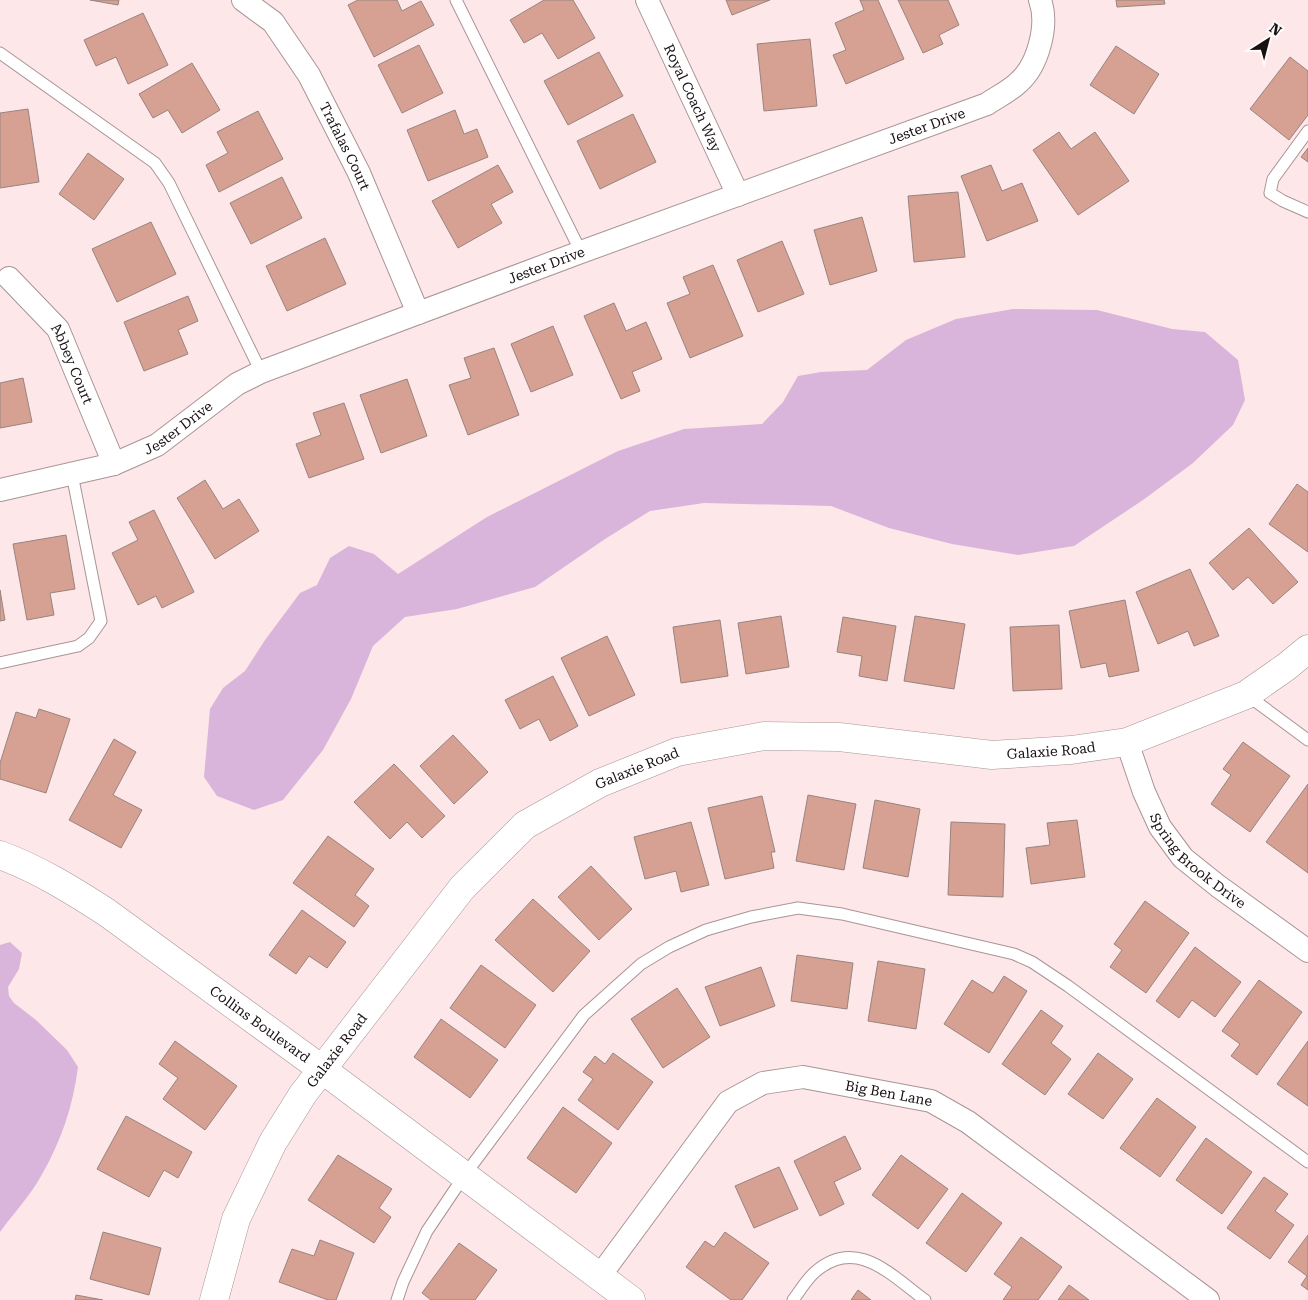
<svg xmlns="http://www.w3.org/2000/svg" width="1308" height="1300" font-family="'Roboto Serif',serif">
<style>
.water{fill:#d9b4db}
.building{fill:#d6a093;stroke:#98847f}
.lines{fill:none;stroke-linecap:round;stroke-linejoin:round}
.service-casing{stroke:#a99496;stroke-width:13}
.minor-casing{stroke:#a99496;stroke-width:24}
.tertiary-casing{stroke:#a99496;stroke-width:29}
.service{stroke:#fff;stroke-width:11}
.minor{stroke:#fff;stroke-width:22}
.tertiary{stroke:#fff;stroke-width:28}
.labels{text-anchor:middle;stroke-width:4;stroke-linejoin:round;paint-order:stroke}
.street-label{font-size:14px;fill:#181112;stroke:#fefafa}
</style>
<rect width="100%" height="100%" fill="#fee7e9"/>
<path class="water" d="M1013,309L1097,310L1172,329L1205,332L1238,360L1245,400L1233,425L1193,463L1143,500L1074,546L1018,555L952,544L889,528L831,506L704,503L650,511L605,539L535,587L457,609L405,617L373,646L351,699L323,750L283,800L254,810L217,796L204,777L210,709L223,688L245,671L265,640L300,593L317,585L330,558L349,546L374,554L398,574L487,517L618,451L684,429L762,424L783,402L798,376L821,372L867,370L906,340L956,319Z
M10,942L22,953L19,969L8,987L9,996L14,1003L36,1020L67,1050L78,1067C73,1106 61,1142 41,1176C30,1196 13,1214 0,1232V945Z"/>
<path class="building" d="M90,0H119L118,5Z
M358,0H397L402,11L421,1L434,25L374,57L348,5Z
M544,0H573L595,38L558,59L542,33L524,43L510,20Z
M726,0H770L732,15Z
M860,0H878L904,59L846,84L833,55L846,50L835,23L864,10Z
M898,0H948L959,25L939,35L943,44L923,53Z
M1116,0H1164L1165,4L1117,7Z
M143,13L168,65L128,84L116,57L96,66L84,40Z
M810,39L817,106L764,111L757,44Z
M419,45L443,93L402,113L378,65Z
M1116,46L1159,74L1134,114L1090,85Z
M599,52L623,96L568,125L544,81Z
M1290,57L1308,71V115L1289,140L1250,109Z
M192,63L220,110L182,133L168,110L153,118L139,94Z
M28,109L39,182L0,188V113Z
M455,110L464,134L477,129L488,157L428,181L407,130Z
M258,111L283,159L219,192L206,165L228,153L217,132Z
M633,114L656,162L600,189L577,141Z
M1059,132L1071,149L1095,132L1129,181L1078,215L1033,150Z
M1308,148V162L1301,157Z
M88,153L124,179L94,220L59,194Z
M498,165L513,192L491,204L502,223L458,248L432,201Z
M991,165L1002,191L1022,183L1038,221L987,241L961,176Z
M282,177L302,218L251,244L230,203Z
M958,192L965,257L914,262L908,196Z
M862,217L877,271L830,285L814,230Z
M151,222L176,274L117,302L92,249Z
M325,238L346,284L287,311L266,266Z
M782,241L804,294L758,312L737,260Z
M713,265L743,336L690,358L667,303L690,294L683,277Z
M188,296L198,321L178,330L188,354L144,371L124,322Z
M614,303L626,331L646,322L662,359L632,372L640,391L621,399L584,316Z
M553,326L573,375L531,392L511,344Z
M494,348L519,415L468,435L449,385L471,378L464,358Z
M23,378L32,422L0,428V383Z
M407,379L427,436L381,453L360,395Z
M344,403L364,459L309,478L296,444L321,435L313,413Z
M205,480L223,509L239,499L259,531L215,559L177,498Z
M1297,484L1308,492V552L1269,524Z
M154,510L194,592L162,608L156,596L138,605L112,553L138,540L129,522Z
M1249,528L1298,582L1273,604L1248,577L1233,590L1209,563Z
M66,535L75,589L50,593L54,615L27,620L13,544Z
M1190,569L1219,636L1194,646L1188,631L1158,644L1136,592Z
M0,590L5,620L0,621Z
M1125,600L1139,671L1109,677L1106,663L1081,668L1069,611Z
M781,616L789,667L746,674L738,623Z
M915,616L965,624L954,689L904,681Z
M843,617L896,626L887,681L859,676L862,656L837,652Z
M720,620L728,676L681,683L673,627Z
M1059,625L1062,689L1013,691L1010,627Z
M607,636L635,695L589,716L561,658Z
M553,676L578,726L550,741L539,719L520,729L505,700Z
M39,709L70,719L46,793L0,779V763L16,712L36,718Z
M453,735L488,772L454,804L420,766Z
M114,739L136,752L113,795L142,810L121,848L69,820Z
M1243,742L1290,776L1250,832L1211,804L1231,775L1223,769Z
M394,764L445,816L422,838L407,822L390,839L354,802Z
M1308,784V873L1266,842Z
M808,795L856,804L844,870L796,861Z
M762,796L775,852H771L774,868L725,879L708,808Z
M875,800L920,809L908,877L863,868Z
M1077,820L1085,877L1031,884L1026,848L1050,845L1047,823Z
M691,822L709,885L681,892L676,871L645,879L634,837Z
M951,822L1005,824L1003,897L948,895Z
M328,836L374,869L355,895L369,906L354,927L293,883Z
M591,866L632,909L599,940L558,897Z
M533,899L590,951L553,992L495,940Z
M1145,901L1189,933L1146,993L1110,967L1122,950L1114,944Z
M302,910L346,942L327,968L309,956L296,974L269,955Z
M1195,947L1241,982L1215,1017L1192,1000L1179,1018L1156,1001Z
M797,955L853,963L847,1009L791,1001Z
M878,961L925,969L916,1029L868,1021Z
M481,965L536,1005L505,1048L450,1008Z
M761,967L775,1006L720,1026L705,987Z
M1004,976L1027,991L989,1053L944,1024L972,980L993,993Z
M1259,980L1302,1012L1257,1075L1231,1056L1240,1044L1222,1031Z
M677,988L710,1037L663,1068L631,1019Z
M1041,1010L1063,1026L1051,1043L1071,1059L1045,1095L1002,1064Z
M441,1019L498,1060L470,1098L414,1057Z
M175,1041L237,1086L205,1130L163,1099L178,1078L159,1064Z
M1308,1041V1106L1277,1084Z
M613,1053L653,1082L618,1130L578,1100L593,1079L583,1072L595,1056L605,1064Z
M1098,1053L1133,1079L1103,1119L1068,1094Z
M1157,1098L1196,1127L1160,1177L1120,1148Z
M563,1107L612,1143L576,1193L527,1158Z
M126,1116L192,1152L178,1178L164,1170L149,1197L97,1169Z
M845,1136L861,1169L834,1182L844,1204L820,1216L794,1161Z
M1206,1138L1252,1172L1222,1214L1176,1180Z
M338,1155L392,1189L379,1208L391,1217L374,1243L308,1200Z
M901,1155L948,1189L918,1229L872,1195Z
M779,1167L798,1209L754,1228L735,1186Z
M1264,1177L1288,1194L1275,1211L1294,1225L1270,1259L1227,1228Z
M962,1193L1002,1223L966,1272L926,1243Z
M103,1232L161,1248L149,1295L90,1279Z
M725,1232L769,1263L742,1300H731L686,1267L705,1241L714,1247Z
M1308,1235V1290L1301,1285L1307,1276L1288,1262Z
M1021,1237L1062,1267L1038,1300H1003L1012,1287L994,1274Z
M320,1240L354,1253L336,1300H328L279,1282L292,1249L314,1256Z
M459,1243L497,1270L475,1300H431L422,1293Z
M1069,1285L1089,1300H1058Z
M858,1290L871,1300H851Z
M76,1295L103,1300H75Z"/>
<g class="lines">
<g class="service-casing">
<path id="service" d="M456,0L581,252
M0,53L155,163L169,183L261,372
M1308,131L1273,179L1270,193L1283,201L1308,212
M0,663L78,646L89,638L101,621L72,474
M1247,695L1308,740
M397,1300L403,1282L427,1231L464,1176L584,1015L641,964L669,947L706,930L751,917L798,908L842,914L1014,954L1032,962L1068,986L1308,1162
M793,1300C800,1291 806,1280 815,1272C856,1236 891,1275 925,1300"/>
</g>
<g class="minor-casing">
<g id="minor">
<path id="s1" d="M243,0L273,22L309,75L359,173L418,313"/>
<path id="s2" d="M647,0L738,195"/>
<path id="s3" d="M9,278L58,329L114,464"/>
<path id="s4" d="M0,490L114,464L157,445L237,384L261,372L581,252L987,104C997,97 1010,91 1019,82C1038,65 1049,25 1040,0"/>
<path id="s5" d="M1127,742L1144,792L1160,827L1183,858L1218,886L1308,951"/>
<path id="s6" d="M599,1277L728,1102L763,1083L803,1077L931,1101L968,1122L1208,1300"/>
</g>
</g>
<g class="tertiary-casing">
<g id="tertiary">
<path id="s7" d="M0,855C38,869 72,890 106,912L323,1070L631,1300"/>
<path id="s8" d="M214,1300L236,1219L273,1142L303,1094L462,888L525,825L600,783L677,752L764,736L839,737L992,755L1071,750L1127,742L1246,695L1286,667L1308,649"/>
</g>
</g>
<use href="#service" class="service"/>
<use href="#minor" class="minor"/>
<use href="#tertiary" class="tertiary"/>
</g>
<g class="labels">
<g class="street-label">
<text dy="5" stroke="none"><textPath href="#s2" startOffset="108">Royal Coach Way</textPath></text>
<text dy="5" stroke="none"><textPath href="#s4" startOffset="1001">Jester Drive</textPath></text>
<text dy="5" stroke="none"><textPath href="#s1" startOffset="181">Trafalas Court</textPath></text>
<text dy="5" stroke="none"><textPath href="#s4" startOffset="596">Jester Drive</textPath></text>
<text dy="5" stroke="none"><textPath href="#s3" startOffset="108">Abbey Court</textPath></text>
<text dy="5" stroke="none"><textPath href="#s4" startOffset="191">Jester Drive</textPath></text>
<text dy="5" stroke="none"><textPath href="#s8" startOffset="1121">Galaxie Road</textPath></text>
<text dy="5" stroke="none"><textPath href="#s8" startOffset="701">Galaxie Road</textPath></text>
<text dy="5" stroke="none"><textPath href="#s5" startOffset="142">Spring Brook Drive</textPath></text>
<text dy="5" stroke="none"><textPath href="#s7" startOffset="311">Collins Boulevard</textPath></text>
<text dy="5" stroke="none"><textPath href="#s8" startOffset="281">Galaxie Road</textPath></text>
<text dy="5" stroke="none"><textPath href="#s6" startOffset="385">Big Ben Lane</textPath></text>
</g>
</g>
<g transform="translate(1268 40) rotate(36)" stroke="#fefafa" stroke-width="4" paint-order="stroke">
<path d="M0-4L9 19L0 12L-9 19Z" fill="#181112"/>
<text y="-8" font-size="14" font-weight="bold" text-anchor="middle" fill="#181112">N</text>
</g>
</svg>
